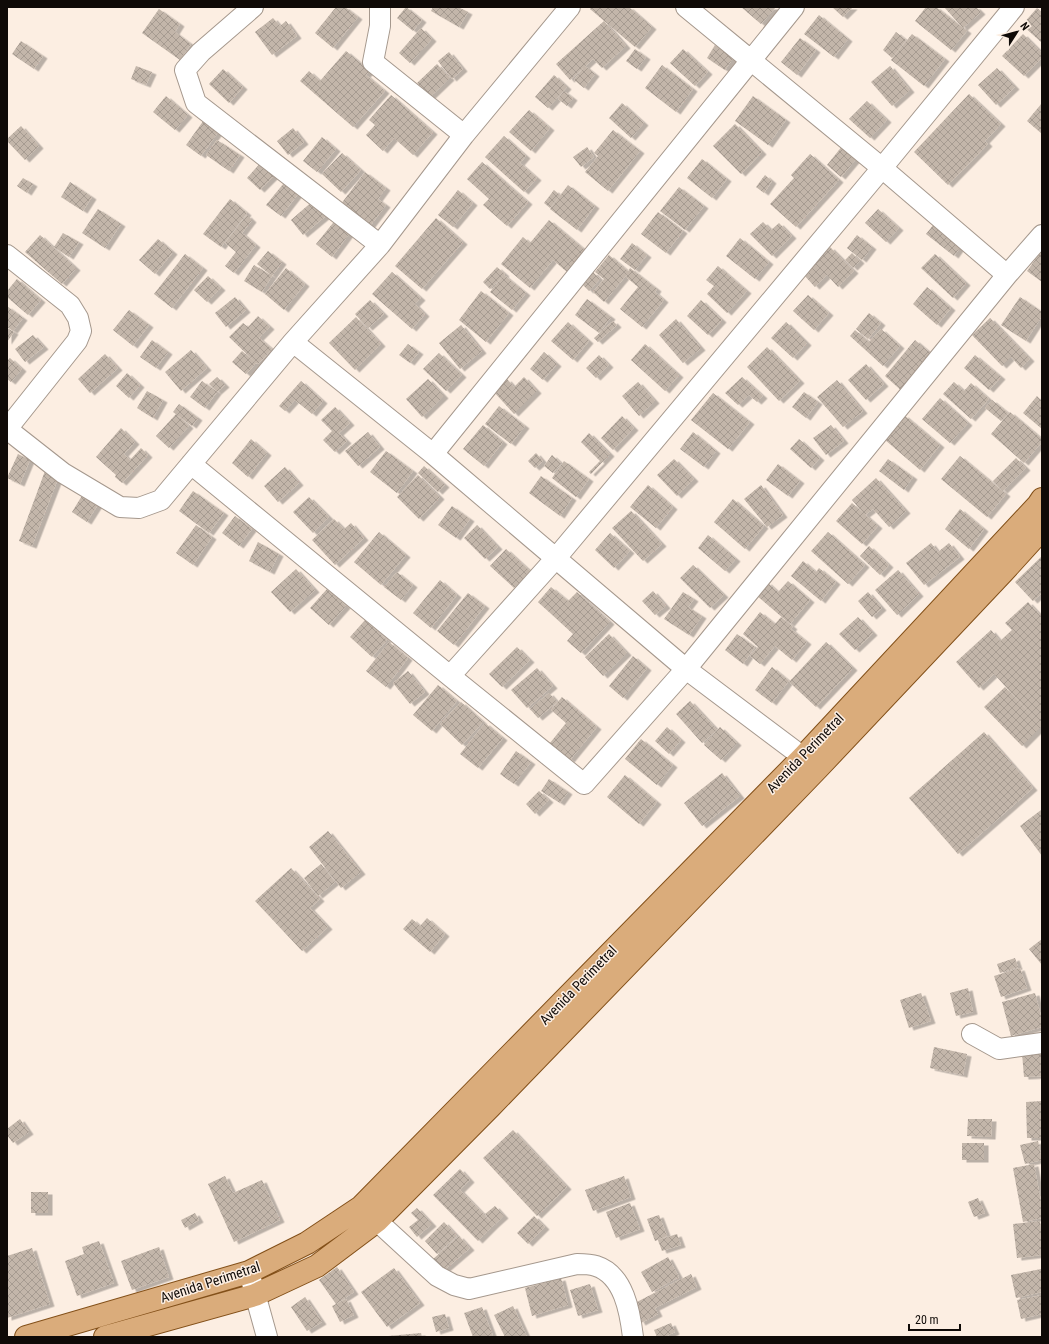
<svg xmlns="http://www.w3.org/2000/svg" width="1049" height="1344" font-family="'Roboto Condensed',sans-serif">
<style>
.building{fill:url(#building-cross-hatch);filter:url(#shadow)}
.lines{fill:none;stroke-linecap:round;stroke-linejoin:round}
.minor-casing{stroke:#a5988d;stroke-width:22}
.major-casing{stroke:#835019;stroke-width:24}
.minor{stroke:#fff;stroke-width:20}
.major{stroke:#daac7b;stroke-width:22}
.labels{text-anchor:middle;stroke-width:3;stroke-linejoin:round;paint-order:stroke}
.street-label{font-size:14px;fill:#0f0a07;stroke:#fceee2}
</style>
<defs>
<pattern id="building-cross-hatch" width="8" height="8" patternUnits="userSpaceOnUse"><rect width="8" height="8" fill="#c3b6aa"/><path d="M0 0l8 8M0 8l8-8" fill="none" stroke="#a69b91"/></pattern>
<filter id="shadow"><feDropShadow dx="4.5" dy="2.5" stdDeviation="0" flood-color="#0004"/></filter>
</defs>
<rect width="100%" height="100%" fill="#fceee2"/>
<path class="building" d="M336,7H345L358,17L333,48L315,33Z
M406,7L422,20L413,31L397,18Z
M433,7H458L468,12L459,27L431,11Z
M591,7H629L652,27L635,47L590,9Z
M741,7H776L761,24Z
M832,7H853L843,17Z
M926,7H936L967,31L951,50L915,21Z
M944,7H976L981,12L963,28Z
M1037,8L1042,12V43L1022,25Z
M159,9L180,24L175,32L191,44L180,60L142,33Z
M819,15L848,39L834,57L804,34Z
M273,18L280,26L286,21L297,36L272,55L255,32Z
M604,21L626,46L602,68L593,59L570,80L556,64Z
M421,28L432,39L410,63L399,53Z
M896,32L906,40L892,58L883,50Z
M912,34L945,59L924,86L891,60Z
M1023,34L1042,53V58L1024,76L1002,56Z
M800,38L816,50L797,75L781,62Z
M21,41L43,56L34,69L12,54Z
M715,45L733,58L725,70L707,58Z
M635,49L646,57L637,69L626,61Z
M683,49L708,72L695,86L670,63Z
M346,51L370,71L366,75L385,91L353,127L300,81L309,71L320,81Z
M449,52L463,69L452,79L438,61Z
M437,64L450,78L430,97L417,83Z
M662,65L693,89L676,112L645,88Z
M136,66L152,72L146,85L131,79Z
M585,66L595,74L584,88L574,80Z
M890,66L910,90L892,106L871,82Z
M997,68L1015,87L996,105L978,85Z
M223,69L243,87L229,103L209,84Z
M554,75L567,87L548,108L535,97Z
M564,91L573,98L567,106L558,99Z
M969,94L1001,124L985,141L988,144L948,185L914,152Z
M391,95L433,132L413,155L394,138L383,151L366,135L375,125L369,120Z
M166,96L188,115L175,130L153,112Z
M753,96L786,120L768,145L735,121Z
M867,101L887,120L870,138L849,119Z
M622,103L644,123L631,138L609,118Z
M1042,103V134L1027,121Z
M529,110L550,128L531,151L509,132Z
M204,120L219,131L201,156L186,145Z
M735,124L762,152L741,174L713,146Z
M21,126L39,146L25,160L7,141V139Z
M293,128L304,142L288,155L277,141Z
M613,130L640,151L608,191L585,172L598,156L594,153Z
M504,136L526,156L520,163L537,178L524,192L485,157Z
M322,137L336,149L317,172L303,161Z
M217,140L240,155L229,171L206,155Z
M843,145L857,158L841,177L827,165Z
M587,147L594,157L581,167L573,157Z
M342,153L361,170L341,192L322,174Z
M810,154L839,180L796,227L770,204L794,178L791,175Z
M264,159L278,172L260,190L247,178Z
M702,159L727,179L712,198L687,178Z
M482,162L528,202L507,226L483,205L489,199L467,179Z
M365,172L386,188L378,199L386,205L370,226L341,204Z
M765,175L772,181L764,193L756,187Z
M23,178L33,184L27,193L17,186Z
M288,178L302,189L281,216L266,205Z
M70,182L92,197L83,211L61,197Z
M568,185L595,206L577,230L550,209Z
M679,187L704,206L685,230L660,211Z
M458,190L473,203L453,227L438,215Z
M554,190L560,195L550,208L544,203Z
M230,199L247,213L221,247L203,234Z
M314,200L327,215L303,235L291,220Z
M98,209L121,224L105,248L82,233Z
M878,209L899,228L886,242L865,223Z
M658,212L683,231L666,253L641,234Z
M247,215L252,220L242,233L256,245L234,273L225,266L236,252L225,243Z
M337,218L352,230L332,257L316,244Z
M436,218L463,242L422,289L395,266Z
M549,220L585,250L567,272L553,260L530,288L501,264L523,237L530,243Z
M763,222L771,230L779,223L792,236L772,256L750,234Z
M934,224L961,246L954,256L926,234Z
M63,233L79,242L69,257L54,247Z
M40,235L76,268L62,284L25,252Z
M857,235L872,247L862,260L847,248Z
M740,238L769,262L755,279L726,256Z
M158,239L173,252L155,274L139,260Z
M632,243L647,255L635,270L620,259Z
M830,247L854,271L838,287L827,275L815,287L803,274Z
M268,251L282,262L272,276L257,264Z
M852,253L860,261L853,268L845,260Z
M1040,253L1042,254V282L1027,271Z
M185,254L203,268L172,308L154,294Z
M935,254L966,283L953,298L921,268Z
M609,255L629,272L604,302L593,292L604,279L595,272Z
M254,265L272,276L262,292L244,281Z
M718,266L747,291L727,313L707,294L714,286L706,280Z
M497,267L505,274L490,289L483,282Z
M286,268L305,284L284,310L265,294Z
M630,268L657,289L655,292L664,300L642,327L620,309L638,287L626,277Z
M392,272L421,298L415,304L425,314L412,329L372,294Z
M593,272L600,279L589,291L582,284Z
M504,275L526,293L512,310L490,292Z
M208,276L221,288L207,302L194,290Z
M17,279L41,300L28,315L7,297V291Z
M927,287L951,308L937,325L913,304Z
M481,291L509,313L486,342L459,320Z
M808,295L829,313L814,330L793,311Z
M235,297L246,310L226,327L215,313Z
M1020,297L1042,312V316L1026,341L1001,325Z
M587,299L611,317L599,333L575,315Z
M370,300L384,314L368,328L355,314Z
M701,300L722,320L708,335L687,316Z
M7,306L23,318L13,331L7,327Z
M129,310L149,325L133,346L113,330Z
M869,313L881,323L868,339L856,329Z
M258,316L270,327L259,338L272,349L258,364L256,363L246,374L232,362L242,351L255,362L229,337L243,323L248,327Z
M356,317L381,344L355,370L329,343Z
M990,318L1030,359L1021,368L1011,357L1002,366L972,335Z
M676,319L701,348L683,363L659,335Z
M613,321L617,325L598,342L594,338Z
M568,322L589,341L573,360L551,341Z
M786,322L807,343L793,358L771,338Z
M461,325L482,351L460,369L439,343Z
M7,328L14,332L7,342Z
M881,329L900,346L883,366L850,336L855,330L869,342Z
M33,335L44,347L25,362L15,349Z
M152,340L168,352L156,368L140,357Z
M915,340L935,357L904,393L885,376Z
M408,344L419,352L410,363L399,355Z
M645,344L679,375L665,391L631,360Z
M767,347L800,381L779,401L747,367Z
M191,350L207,368L181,391L165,372Z
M544,352L557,364L543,380L530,369Z
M439,353L462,375L446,391L423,369Z
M105,354L118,368L90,393L78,379Z
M599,355L609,365L596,378L586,368Z
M975,355L1001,377L989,390L964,368Z
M10,358L22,369L11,382L7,379V361Z
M866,364L884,384L866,400L848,380Z
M127,373L140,385L129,398L116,386Z
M217,377L225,385L217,392L209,384Z
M524,377L537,391L514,414L494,392L507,379L514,387Z
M742,377L763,396L757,402L749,395L738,405L725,393Z
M428,379L444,396L422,417L406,399Z
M837,380L863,411L843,427L817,397Z
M202,381L217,392L205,408L190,397Z
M301,381L323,401L312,414L295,400L285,411L279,406Z
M638,382L655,401L639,416L622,396Z
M954,382L964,391L971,383L989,399L971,419L943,394Z
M147,391L163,400L153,418L137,408Z
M804,392L818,402L806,418L792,407Z
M713,393L750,422L728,449L691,420Z
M1037,396L1042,401V429L1023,413Z
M940,398L968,423L950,443L922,419Z
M992,400L1008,413L1001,421L985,408Z
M179,404L198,418L192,426L173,412Z
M499,406L525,426L511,444L485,424Z
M335,407L350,423L339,433L347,441L335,452L323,440L332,431L321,420Z
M1010,412L1042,439V442L1024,463L991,434Z
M176,414L189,426L169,448L156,436Z
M904,415L940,445L920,470L884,439Z
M622,416L634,428L613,450L601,438Z
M483,425L503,442L484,466L463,449Z
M831,425L844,441L826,455L813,438Z
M121,428L135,442L124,454L130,460L141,448L148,455L122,483L115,477L116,475L96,457Z
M368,432L380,447L358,466L345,451Z
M693,432L716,451L704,467L680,449Z
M589,433L610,454L591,474L589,472L600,461L581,442Z
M251,439L267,453L248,477L232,463Z
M799,439L820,458L811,468L790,449Z
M386,451L413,471L397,493L370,472Z
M536,453L543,461L535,468L528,461Z
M18,454L30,460L20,484L7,478Z
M552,455L561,463L553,473L544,466Z
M960,456L1006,494L987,517L941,479Z
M1016,458L1026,468L1003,491L993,481Z
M674,459L694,479L677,496L657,475Z
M888,459L913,477L904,490L879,471Z
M564,461L589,479L576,497L552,478Z
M778,464L800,481L788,496L766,480Z
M424,466L445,485L438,492L418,473Z
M285,467L299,483L278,502L264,486Z
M45,471L59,476L32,546L19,541Z
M418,475L440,497L419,519L397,497Z
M541,476L572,498L560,516L529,493Z
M876,478L906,511L889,527L873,509L865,515L852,500Z
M648,485L673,507L656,528L630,507Z
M761,485L783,515L767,527L744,499Z
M193,491L224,513L209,533L179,511Z
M83,494L99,503L87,522L72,512Z
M309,497L329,517L313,533L293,512Z
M733,499L764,526L745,549L714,522Z
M852,503L878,526L862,544L836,521Z
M452,506L470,519L456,538L438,525Z
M960,509L984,529L969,549L945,529Z
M631,511L662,544L643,561L612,528Z
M235,516L252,529L239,546L222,533Z
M334,519L344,529L351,523L364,538L335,565L312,540Z
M196,525L212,537L193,565L176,553Z
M477,525L498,547L485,559L464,538Z
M379,532L406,555L381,585L354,562Z
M828,532L865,565L848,584L811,551Z
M610,533L630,551L614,568L595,550Z
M708,535L736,559L725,571L698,548Z
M258,542L279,554L270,572L249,561Z
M931,543L938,552L949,543L960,557L924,585L906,563Z
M869,546L889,565L880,575L860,556Z
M506,549L530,571L514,588L490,566Z
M1042,556V593L1033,601L1015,582Z
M803,561L816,572L819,568L836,582L821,601L791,576Z
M693,565L724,595L710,608L680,578Z
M296,569L315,590L290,612L271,592Z
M898,570L919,594L897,615L875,590Z
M397,572L413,585L401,600L384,587Z
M440,580L457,595L431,628L413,613Z
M788,581L810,600L790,624L756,595L767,582L778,592Z
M551,587L568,601L577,592L610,622L581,653L567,641L573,634L538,602Z
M327,589L346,606L329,625L310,608Z
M653,591L666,606L655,615L642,601Z
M683,592L694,599L688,607L702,616L689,635L664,619Z
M868,592L882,608L872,617L858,601Z
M468,593L485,606L454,645L437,631Z
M1028,602L1042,617V726L1022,746L984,707L1005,687L1039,723L994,674L979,688L956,662L991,630L1000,641L1012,630L1005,623Z
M760,612L775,624L781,617L793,627L791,629L807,642L792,660L775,646L760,664L750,656L758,647L743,634Z
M858,617L873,633L855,650L839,634Z
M365,620L387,640L372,657L350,637Z
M609,634L627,653L603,676L585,657Z
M737,634L755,647L743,664L725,650Z
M389,642L408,658L386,687L366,671Z
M826,642L853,668L816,707L789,682Z
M517,647L530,660L502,687L489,674Z
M633,656L647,668L623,698L609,686Z
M772,667L789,681L772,703L755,690Z
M537,668L553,686L527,708L511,690Z
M408,671L425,692L410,704L393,683Z
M438,685L457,701L432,731L413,715Z
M549,693L557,702L538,718L530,709Z
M562,697L597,727L570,760L550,743L566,723L551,710Z
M690,701L717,730L702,743L676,714Z
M461,702L483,722L462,745L440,724Z
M485,723L503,738L478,768L460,754Z
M667,727L681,740L669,754L655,741Z
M720,727L737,743L721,760L704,745Z
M984,732L1033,788L958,854L909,798Z
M641,739L673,765L657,785L625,759Z
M516,751L531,762L514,784L500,774Z
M722,773L740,796L702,826L684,803Z
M625,775L657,802L639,824L607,797Z
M549,779L568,792L560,803L541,791Z
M539,791L549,800L535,814L526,804Z
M1041,810L1042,812V856L1020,826Z
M328,831L361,872L341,888L309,847Z
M321,864L335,882L318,896L304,878Z
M291,868L320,899L310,908L328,927L302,951L255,901Z
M427,918L445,934L430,952L403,929L412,919L420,926Z
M1042,939V965L1029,949Z
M1015,958L1018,967L1000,973L997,964Z
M1020,968L1027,988L1001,997L994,976Z
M968,988L973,1012L956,1016L950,993Z
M921,993L931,1021L909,1028L900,1000Z
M1035,993L1042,1020V1027L1011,1036L1002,1002Z
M934,1047L967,1054L963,1075L930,1068Z
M1042,1052V1076L1024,1077L1022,1053Z
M1042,1101V1138H1027L1026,1102Z
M20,1119L29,1132L13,1143L7,1135V1129Z
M968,1119H992L991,1137L967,1136Z
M513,1130L567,1187L537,1216L483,1158Z
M1038,1141L1042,1160L1025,1164L1020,1145Z
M962,1143H984V1160H962Z
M1034,1164L1042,1207V1218L1023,1222L1013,1168Z
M460,1169L470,1180L460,1190L492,1223L485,1214L495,1206L504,1216L494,1225L478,1241L433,1195Z
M225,1176L233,1193L262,1180L280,1220L234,1242L208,1184Z
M624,1176L631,1197L593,1211L585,1190Z
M31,1192H48V1213H31Z
M978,1198L985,1213L974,1217L968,1202Z
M630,1203L640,1229L616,1238L606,1212Z
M417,1208L432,1224L417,1237L409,1227L418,1220L411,1213Z
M195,1213L199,1220L185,1228L181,1220Z
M659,1215L667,1236L655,1241L647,1219Z
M534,1216L545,1227L528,1244L517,1233Z
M1040,1221L1042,1240V1255L1017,1258L1013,1224Z
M444,1222L457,1236L437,1254L425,1241Z
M677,1234L681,1245L662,1251L658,1240Z
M459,1236L470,1248L442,1272L432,1260Z
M99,1241L114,1283L77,1296L65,1261L84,1254L82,1247Z
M159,1247L169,1277L132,1290L121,1261Z
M32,1248L50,1304L7,1318V1256Z
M668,1257L679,1277L652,1292L641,1272Z
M337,1267L354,1292L336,1304L319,1280Z
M394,1268L420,1303L387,1327L361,1292Z
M1041,1269L1042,1292L1016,1298L1011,1275Z
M691,1274L697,1287L655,1308L658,1314L641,1323L631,1305Z
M561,1278L568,1305L532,1316L525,1288Z
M590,1284L598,1310L578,1316L570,1290Z
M1042,1295V1314L1021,1319L1017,1300Z
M305,1297L322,1322L307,1331L291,1307Z
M346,1299L354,1315L340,1322L332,1306Z
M513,1306L527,1337H505L494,1315Z
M482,1307L493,1336L473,1337L464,1313Z
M445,1314L449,1328L436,1332L432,1317Z
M671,1323L675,1332L665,1337H657L654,1330Z
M421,1333L422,1337H388V1336Z"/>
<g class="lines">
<g class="minor-casing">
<path id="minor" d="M253,7L201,52L185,70L196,103L380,245
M380,7V26L373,62L464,135
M686,7L882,168L1007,275
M7,255L70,305L78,318L81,331L77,341L7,429
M293,342L433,454L686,669L803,757
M7,429L63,473L120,507L139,508L161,500L293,342L380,245L464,135L570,7
M433,454L794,7
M191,464L450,676L584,784L686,669L1007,275L1042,235
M450,676L556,558L882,168L1014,7
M972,1034L999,1049L1042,1043
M377,1221L437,1276L454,1285L469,1289L577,1264C583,1264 590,1264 596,1266C624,1275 630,1312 633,1337
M249,1272L267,1337"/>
</g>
<g class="major-casing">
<path id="major" d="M26,1337L249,1272L307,1243L361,1207L803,757L1038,505L1042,499
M105,1337L255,1295L317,1266L377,1221L491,1106L818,768L1004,571L1042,529"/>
</g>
<use href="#minor" class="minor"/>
<use href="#major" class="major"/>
</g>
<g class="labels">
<g class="street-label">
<text transform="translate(805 753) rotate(-46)" y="5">Avenida Perimetral</text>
<text transform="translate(578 985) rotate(-46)" y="5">Avenida Perimetral</text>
<text transform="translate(210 1282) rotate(-18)" y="5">Avenida Perimetral</text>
</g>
</g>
<rect width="1049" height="1344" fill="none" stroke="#0f0a07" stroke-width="16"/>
<g transform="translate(1017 32) rotate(54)" stroke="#fceee2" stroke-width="3" paint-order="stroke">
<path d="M0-3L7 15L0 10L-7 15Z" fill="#0f0a07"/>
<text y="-6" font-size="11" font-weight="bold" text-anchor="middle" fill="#0f0a07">N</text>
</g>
<path d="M909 1324v6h51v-6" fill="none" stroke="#0f0a07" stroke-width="2"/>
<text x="915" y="1324" font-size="12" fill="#0f0a07" stroke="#fceee2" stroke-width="3" paint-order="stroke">20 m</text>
</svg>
